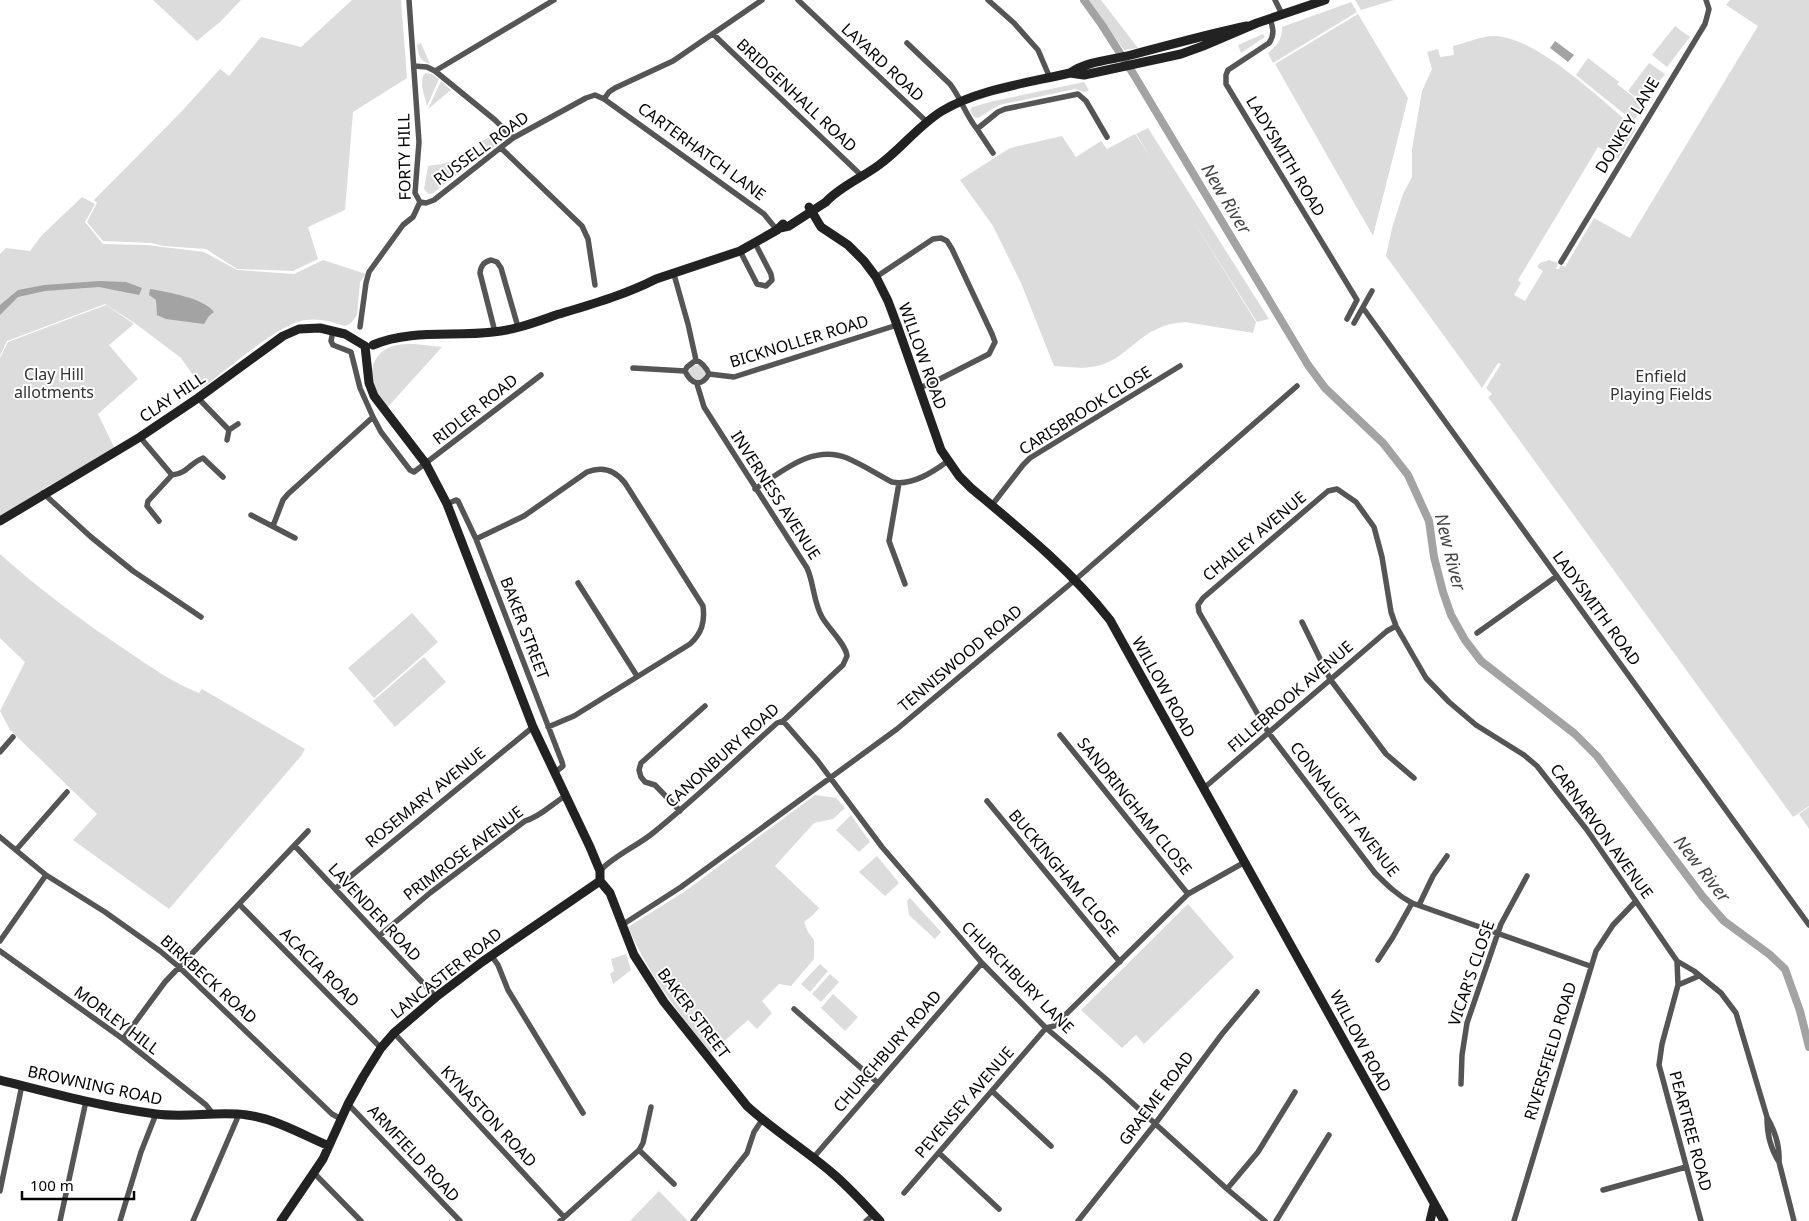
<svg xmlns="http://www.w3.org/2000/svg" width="1809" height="1221" font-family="'Noto Sans',sans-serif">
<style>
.green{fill:#dcdcdc}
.water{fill:#a3a3a3}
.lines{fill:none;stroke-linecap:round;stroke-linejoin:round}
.canal{stroke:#a3a3a3;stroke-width:8}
.street{stroke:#555;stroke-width:5.5}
.secondary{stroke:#222;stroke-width:9}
.labels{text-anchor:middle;stroke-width:4;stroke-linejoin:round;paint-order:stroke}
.street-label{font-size:16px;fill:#000;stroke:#fff}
.park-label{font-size:16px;fill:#333;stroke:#fff}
.water-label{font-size:18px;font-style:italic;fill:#444;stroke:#fff}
</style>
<rect width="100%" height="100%" fill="#fff"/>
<path class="green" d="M153,0H241L221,21L197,41Z
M352,0H401L407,78L353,112L345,210L308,227L318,259L293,271L237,269L206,249L164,246L151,243L103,241L87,222L97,203L94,200L182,111L220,69L229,76L261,37L301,47Z
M1089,0H1101L1138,48L1124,50Z
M1355,0H1394L1361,10Z
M1730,0H1809V806L1793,817L1488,397L1492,394L1486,388L1501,364L1498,363L1482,388L1386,256L1392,228L1403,194L1412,177V149L1422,91L1432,69L1427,52L1438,49L1440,57L1454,55L1453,46C1466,43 1481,36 1494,36C1536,36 1603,102 1636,129L1619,157V159L1598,147L1518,280L1521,283L1514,295L1525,301L1543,271L1537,267L1540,263L1549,260L1558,263L1556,269H1559L1561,265L1565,267L1594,218L1630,238L1758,26L1726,5Z
M1351,2L1357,12L1273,63L1268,53C1278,45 1282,39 1282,27Z
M1358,14L1408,98L1373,236L1275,64Z
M1675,26L1690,37L1667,67L1652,55Z
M1263,34L1265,37L1241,53L1238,45Z
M421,43L430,64C419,60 419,56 417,45Z
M1588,58L1619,82L1617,84L1645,106L1633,121L1576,75Z
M1649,63L1665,74L1643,103L1628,91Z
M425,73L432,74L439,79L427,106C425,96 418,82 425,73Z
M441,81L451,90L428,109Z
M1084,82L1089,90L1085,92L1075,89L999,105L978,118L974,117L970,111L972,107L994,101Z
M1148,128L1269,319L1257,322L1189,214L1256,322L1253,333L1185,322C1176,323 1167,324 1159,328C1139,336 1125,356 1104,364C1088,370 1071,367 1054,366L1021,283L993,226L960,180L1010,148L1062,136L1076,157L1101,141L1107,149L1135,134L1150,156L1136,134Z
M498,133L500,139L499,143L486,153L480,151V142Z
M470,156L476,160L433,193L429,194L424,189L428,166L442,164Z
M82,197L95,204L85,222L103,244L147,245L204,252L237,270L294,274L323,260L366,274L360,282L357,315L351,323L345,326C332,322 320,318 306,320C281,322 225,371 202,388L181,358L136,324L105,304L7,341L0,356V254L6,248L30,251L42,235Z
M106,305L134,324L109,345L138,379L98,414L115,449L48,486L0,518V358L8,342Z
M415,344L442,347L386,409C383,405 379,400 376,396C368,380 370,356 388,348C396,344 406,344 415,344Z
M689 373a8 8 0 1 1 16 0a8 8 0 1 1-16 0Z
M0,554C40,590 85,623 130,653C152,668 174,683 199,693L202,689L305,749L301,756L169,909L73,840L97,814L10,730L0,711L25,662L0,638Z
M412,613L438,642L374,698L348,668Z
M424,657L446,682L395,727L373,701Z
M815,795L836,798L845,808L833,819L814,823L775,866L819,908L813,915L804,922L808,932L814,940V959L791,986L779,984L762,1001L772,1013L757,1029L748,1020L710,1054C680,1014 648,974 628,927L684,892Z
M1809,807V829L1799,814Z
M851,815L870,842L859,852L836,830Z
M877,856L899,883L885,896L859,872Z
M910,898L941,932L935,939L909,915L907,901Z
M1188,904L1234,957L1144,1044L1136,1035L1122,1048L1081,1010Z
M626,954L631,970L613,984L610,974L614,971L611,959Z
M820,964L828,971L810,992L801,984Z
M830,974L839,982L821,1002L812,994Z
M833,994L858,1017L845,1031L821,1008Z
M659,1191L688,1221H630Z"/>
<path class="water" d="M1555,41L1574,55L1568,62L1550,48Z
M99,281L126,282L142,288L139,295L99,287L45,291L18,297L0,315V305L18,290L44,285Z
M150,289C167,292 204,298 214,312L209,316L204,324L166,319L157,315L156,300L149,295Z"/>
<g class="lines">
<path class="canal" d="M1084,0L1102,25L1134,75L1308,365L1325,388L1383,443L1408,475L1429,521L1434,557L1443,592L1451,615L1465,640L1481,661L1575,734L1597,756L1703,897L1724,921L1769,954L1785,969L1800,1011L1809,1047"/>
<path class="street" d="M409,0L419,142L415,193L420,202
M798,0L927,122
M988,0L1014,23L1038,50L1050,78
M1275,0L1282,14
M1270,18C1273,28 1275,35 1269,43L1228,70L1226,75V84L1357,300L1347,319
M713,34L863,177
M907,43L950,84C961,98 965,114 977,129L998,112L1005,109L1078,94L1086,101L1107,137
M414,66L427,67L435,71L495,120L513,138
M435,71L554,0
M604,99L764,214L777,230
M977,129L993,153
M501,148L582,226L588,239L595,285
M420,202L426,203L434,200L513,138L586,98L595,95L604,99L609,92L615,88L673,61L762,0
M740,251L757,284L766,286L772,280L771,274L755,243
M1561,262L1705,24L1709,9L1706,0
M876,277L933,239L941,238L947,241L952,249L992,334L995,342L989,354L934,382L919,388
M675,278L688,324L696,360
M1363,308L1809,925
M1354,323L1372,291
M360,327L366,283L369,272L403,225L413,217L420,202
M333,331L331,341L333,345L351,352L360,388L373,417L381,432L410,470L414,472L541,375
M495,332L480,273C481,265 484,262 491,260L497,262L501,268L518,327
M696,360C703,363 706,367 709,374C701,388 691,384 685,371L687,367Z
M633,368L685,371
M709,374L734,377L897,325
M198,398L229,430L238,424
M140,437L172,475L148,501L147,506L159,521
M227,440L229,430
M172,475C188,473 190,463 203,458L223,477
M899,483L889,541L905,584
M755,489C783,471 813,444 847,458C863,465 877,474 892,482C912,486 933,472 948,461
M43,493L91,537L133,571L201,617
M447,504L456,500L458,501L476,539L562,762L563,766L554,773
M992,505L1023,465L1030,458L1180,366
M251,515L295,538
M273,526L283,500L288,494L373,417
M476,539L524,516L587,472C602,466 615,470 625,483L703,606C705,622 702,633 690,644L574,716L548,727
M578,583L637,676
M1302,622L1330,679L1386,754L1414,778
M1477,633L1557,576
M783,721L817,760L882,847L982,963L1046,1028L1106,1079L1227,1189L1265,1221
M1060,735L1188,894
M0,752L13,737
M1204,788L1387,631L1396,626
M987,801L1120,962
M680,811L655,785L645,782L641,777L639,770L641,763L705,706
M0,837L46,875L105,912L160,951L179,967L332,1114L341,1119
M295,846L436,997
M16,850L67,792
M600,871C612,857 637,846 653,833C696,798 736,760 777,723L783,721L843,665L847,656C846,644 828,628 822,617C813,601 814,583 807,568L704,407L697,384
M335,889L533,727
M239,904L381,1048
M1419,905L1433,876L1447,856
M622,925L681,887L897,729L1075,580L1297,386
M379,936L430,893L525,821C540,817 552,804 565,796
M0,941L46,875
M0,951L123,1039L206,1105L214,1115
M491,955L498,965L508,990L583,1113
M1378,960L1393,937L1412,903
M1677,961L1694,971L1721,993L1736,1013L1767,1117C1775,1131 1780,1146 1779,1162
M1590,966L1412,903C1397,895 1387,885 1375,873L1268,732L1199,612L1198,605L1203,598L1328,491L1337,489L1356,502L1374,527L1382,557L1391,612L1396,626L1426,678L1449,702L1476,725L1524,755L1537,766L1587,830L1677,961L1678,985L1662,1044L1659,1065L1701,1221
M1678,985L1699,976
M794,1009L878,1083
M394,1033L564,1217
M123,1039L165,982L308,831
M1461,1084L1462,1055L1467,1023L1501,924L1527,876
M992,1091L1051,1146
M348,1104L460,1221
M1767,1118C1767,1134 1770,1148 1779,1162L1794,1221
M639,1150L643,1143L651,1107
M939,1153L999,1209
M813,1158L982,963
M314,1173L361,1221
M1227,1189L1258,1152L1295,1092
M1603,1190L1686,1167
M0,1191L22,1085
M904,1193L1046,1028L1054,1026L1188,894L1245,862
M60,1221L86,1101
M120,1221L141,1152L156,1114
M193,1221L237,1119V1114
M560,1221L639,1150L674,1184
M693,1221L747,1153L754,1132L762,1120
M866,1221L874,1214
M1078,1221L1155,1124L1222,1034L1257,992
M1276,1221L1329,1135
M1514,1221L1596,951L1613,925L1636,901"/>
<path class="secondary" d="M1070,73L1084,75L1181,54L1203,46L1257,23L1325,0
M809,207L821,227L848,245L864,261L876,277L888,301L897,325L941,450L959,476L971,488C1020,529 1070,569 1110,620L1444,1221
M780,228L789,226L826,202C838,188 863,177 879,165C901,149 919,125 942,111C979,89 1028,83 1070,73C1087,61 1111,60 1131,55C1170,45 1208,34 1247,26
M373,345C411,329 453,337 493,332C515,330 536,322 556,315C589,305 625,295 656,279L740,251L777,230L783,224
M365,346L369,383L374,396L426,464L447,504L533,727L590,847L600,871V881L610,893L634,955L664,1002L747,1106C773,1130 804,1149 831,1172C849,1187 864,1204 880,1221
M0,521L140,437L198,398L283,336L299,329L320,328L345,334L365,346
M0,1080C51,1093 103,1107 156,1114C186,1118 218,1111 247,1115C276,1119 303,1135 329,1146
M281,1221L323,1159L348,1104L363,1077L381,1048L394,1033L436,997L482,962L600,881
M1430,1221L1434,1205"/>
</g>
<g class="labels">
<g class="street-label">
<text transform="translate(883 62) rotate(43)" y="6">LAYARD ROAD</text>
<text transform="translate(797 95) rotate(43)" y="6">BRIDGENHALL ROAD</text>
<text transform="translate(1627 125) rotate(-59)" y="6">DONKEY LANE</text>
<text transform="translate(481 148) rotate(-36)" y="6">RUSSELL ROAD</text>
<text transform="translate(702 151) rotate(36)" y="6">CARTERHATCH LANE</text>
<text transform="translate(1286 156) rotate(59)" y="6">LADYSMITH ROAD</text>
<text transform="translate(404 157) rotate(-91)" y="6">FORTY HILL</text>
<text transform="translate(799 341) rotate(-17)" y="6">BICKNOLLER ROAD</text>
<text transform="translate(923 356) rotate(70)" y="6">WILLOW ROAD</text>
<text transform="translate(172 397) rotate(-34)" y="6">CLAY HILL</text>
<text transform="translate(475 409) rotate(-38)" y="6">RIDLER ROAD</text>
<text transform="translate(1085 410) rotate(-32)" y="6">CARISBROOK CLOSE</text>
<text transform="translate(776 495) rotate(57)" y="6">INVERNESS AVENUE</text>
<text transform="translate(1254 536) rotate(-40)" y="6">CHAILEY AVENUE</text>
<text transform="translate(1597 608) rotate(54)" y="6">LADYSMITH ROAD</text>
<text transform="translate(525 628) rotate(69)" y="6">BAKER STREET</text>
<text transform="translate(960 658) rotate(-40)" y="6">TENNISWOOD ROAD</text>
<text transform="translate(1164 687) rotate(61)" y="6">WILLOW ROAD</text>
<text transform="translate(1290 696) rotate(-41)" y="6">FILLEBROOK AVENUE</text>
<text transform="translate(722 755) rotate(-42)" y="6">CANONBURY ROAD</text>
<text transform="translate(425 797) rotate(-39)" y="6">ROSEMARY AVENUE</text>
<text transform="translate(1135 806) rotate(51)" y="6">SANDRINGHAM CLOSE</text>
<text transform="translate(1345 809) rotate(52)" y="6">CONNAUGHT AVENUE</text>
<text transform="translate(1602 831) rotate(54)" y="6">CARNARVON AVENUE</text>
<text transform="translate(463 853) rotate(-37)" y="6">PRIMROSE AVENUE</text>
<text transform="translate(1064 873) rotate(50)" y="6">BUCKINGHAM CLOSE</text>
<text transform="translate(375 912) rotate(47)" y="6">LAVENDER ROAD</text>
<text transform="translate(320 967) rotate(45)" y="6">ACACIA ROAD</text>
<text transform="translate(446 973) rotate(-38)" y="6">LANCASTER ROAD</text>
<text transform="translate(1471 973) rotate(-71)" y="6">VICAR'S CLOSE</text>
<text transform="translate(1018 977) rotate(45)" y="6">CHURCHBURY LANE</text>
<text transform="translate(209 979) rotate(42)" y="6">BIRKBECK ROAD</text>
<text transform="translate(694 1013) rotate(53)" y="6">BAKER STREET</text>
<text transform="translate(117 1020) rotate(37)" y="6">MORLEY HILL</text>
<text transform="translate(1361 1041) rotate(62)" y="6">WILLOW ROAD</text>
<text transform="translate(887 1051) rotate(-49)" y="6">CHURCHBURY ROAD</text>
<text transform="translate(1550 1051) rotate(-73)" y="6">RIVERSFIELD ROAD</text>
<text transform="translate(95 1085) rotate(12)" y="6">BROWNING ROAD</text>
<text transform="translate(1156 1098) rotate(-53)" y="6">GRAEME ROAD</text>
<text transform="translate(964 1102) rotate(-49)" y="6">PEVENSEY AVENUE</text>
<text transform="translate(489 1116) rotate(47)" y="6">KYNASTON ROAD</text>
<text transform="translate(1691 1131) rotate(75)" y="6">PEARTREE ROAD</text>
<text transform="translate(414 1153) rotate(47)" y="6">ARMFIELD ROAD</text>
</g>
<g class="park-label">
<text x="54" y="380">Clay Hill<tspan x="54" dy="18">allotments</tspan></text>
<text x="1661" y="382">Enfield<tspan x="1661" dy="18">Playing Fields</tspan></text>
</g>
<g class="water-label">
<text transform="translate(1226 199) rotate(59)" y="6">New River</text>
<text transform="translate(1450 552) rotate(76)" y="6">New River</text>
<text transform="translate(1702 869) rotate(52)" y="6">New River</text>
</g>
</g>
<path d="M22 1191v8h112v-8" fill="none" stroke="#000000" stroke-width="2.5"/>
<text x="30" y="1191" font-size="15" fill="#000000" stroke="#ffffff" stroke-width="4" paint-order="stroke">100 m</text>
</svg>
